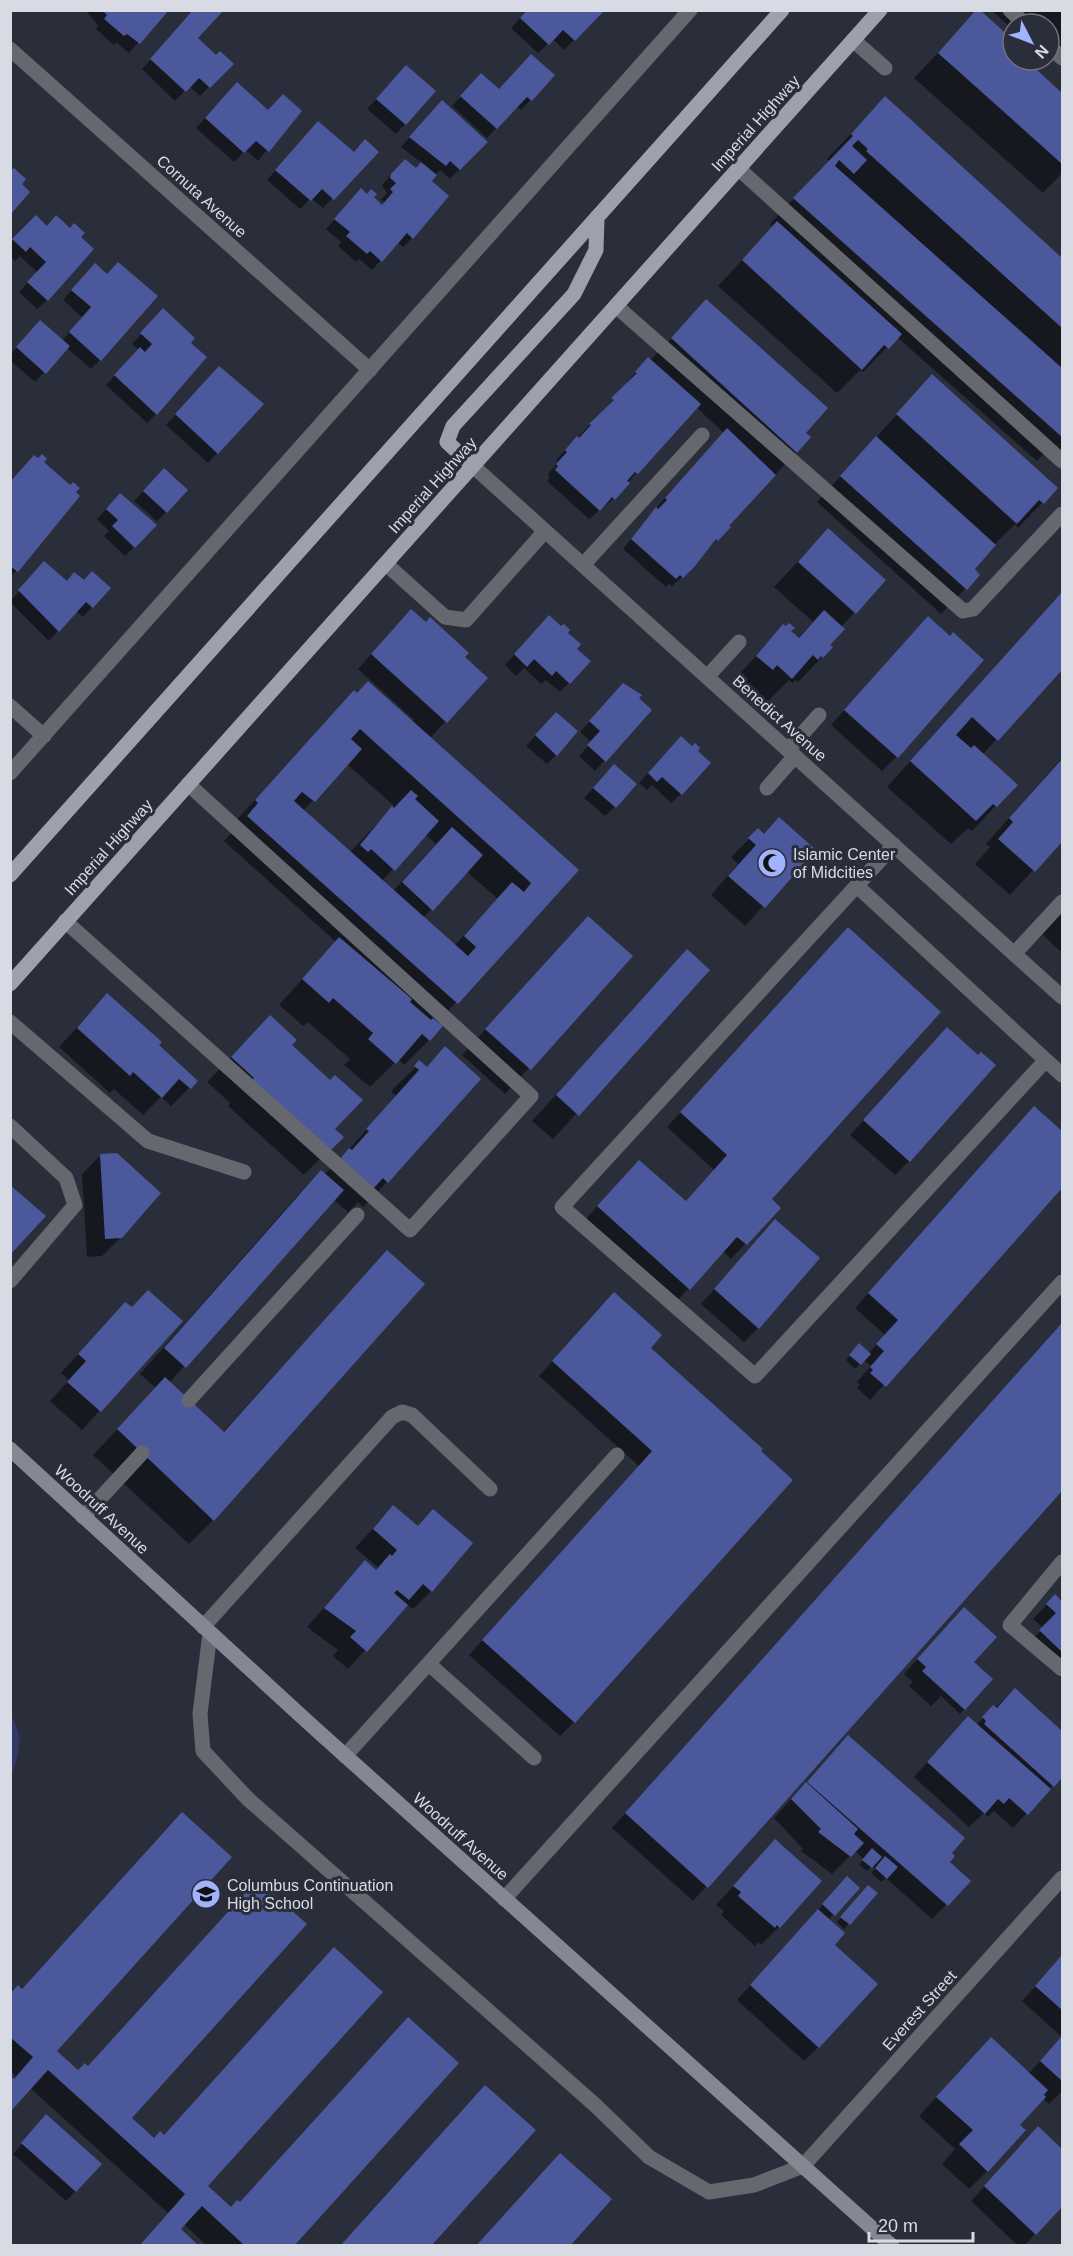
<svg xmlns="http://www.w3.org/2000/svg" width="1073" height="2256" font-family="Arial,sans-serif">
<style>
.green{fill:#303965}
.shadow{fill:#0007;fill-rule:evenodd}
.building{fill:#4c589c;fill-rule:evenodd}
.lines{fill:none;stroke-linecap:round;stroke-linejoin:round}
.lane{stroke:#66686f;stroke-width:15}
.street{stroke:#66686f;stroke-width:15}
.secondary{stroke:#858893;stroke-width:15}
.primary{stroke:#9da1ae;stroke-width:15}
.labels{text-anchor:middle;stroke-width:6;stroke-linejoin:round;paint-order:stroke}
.street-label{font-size:16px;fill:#d9dbe4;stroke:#2a2e3a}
.poi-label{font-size:16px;fill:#d9dbe4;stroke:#2a2e3a;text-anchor:start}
</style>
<rect width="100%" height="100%" fill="#2a2e3a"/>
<path class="green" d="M11,1715C24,1736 20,1754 11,1776Z"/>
<path class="shadow" d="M85,10H167L129,53L116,42L114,45L96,29L98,25Z
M194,10L196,39L216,57L231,64L200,96L189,86L175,101L142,69Z
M527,10L601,12L564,50L553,39L538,53L511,28Z
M991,10H1062V48L1049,36V24H1035L1026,16L1018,18L1009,26Z
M978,11L1013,51V60H1023L1062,95V173L1043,193L914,78Z
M553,76L521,110L517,106L487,138L452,106L472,85L499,91Z
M397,77L434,92L396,134L367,109Z
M227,94L267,112L300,111L258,161L246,150L234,162L196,128Z
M885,98L1062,259V458L1049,448L1037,461L897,337L863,372L860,370L837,393L718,286L773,227L770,224L829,161L827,159Z
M432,112L486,142L450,179L440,170L435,175L430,181L412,238L403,247L397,242L372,270L359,259L356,262L338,246L341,242L326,229L352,200L372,198L381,206L385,202L381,200L387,193L382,185L395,170H416L422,163L401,147Z
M309,132L346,183L323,208L311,198L300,209L267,180Z
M36,217L46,227L47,300L37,309L19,292L37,272L20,256L15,261L10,256V243Z
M85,275L100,360L91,369L67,348L35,382L10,360V354L31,332L62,341L82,317L63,300Z
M706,301L804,433L796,452L682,577L672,586L669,584L666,587L623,549L647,518L724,433L696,407L613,499L589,519L547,481L550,477L548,474L558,462L556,460L629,384L627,382L639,369L650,361Z
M154,320L189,343L156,414L147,423L106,385L139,350L132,344Z
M932,376L1056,488L1018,528L1015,524L994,545L973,569L978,575L941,614L817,502Z
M210,378L217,453L208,463L166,425Z
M42,463L16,571L10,577V483Z
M154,480L166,512L157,521L134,501Z
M110,505L134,547L125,556L104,536L109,531L97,519Z
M828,530L884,580L841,627L822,657L798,682L796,680L792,683L789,680L767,702L752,689L747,694L733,681L783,626L797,639L813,622L774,587Z
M35,572L66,582H83L109,588L83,617L76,611L49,641L10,602Z
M1062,592V668L982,755L1015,785L972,831L968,828L951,844L887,787Z
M397,625L463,657L486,678L430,738L577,870L437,1023L441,1026L429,1040L404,1065L398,1059L370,1087L344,1065L350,1059L308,1022L303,1026L279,1005L336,942L224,841L235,829L232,825L354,692L412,722L414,720L358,669ZM347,764L394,806L350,852L303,811ZM425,834L436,844L393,891L382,881ZM466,871L498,899L454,946L423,918Z
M539,627L566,633L574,649L569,683L560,692L546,680L541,684L524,668L516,676L505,665Z
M914,632L896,757L882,771L831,725Z
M614,695L637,698L650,710L595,771L579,756L591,742L580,732Z
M547,723L556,755L547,764L526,746Z
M672,747L692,748L681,794L671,803L652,785L647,790L639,783Z
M1062,758V839L1010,895L975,864L990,847L986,844Z
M605,776L615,807L605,816L584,798Z
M758,830L764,835L814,850L745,926L711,895L738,864L731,857Z
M1062,912V953L1042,934Z
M588,918L631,956L505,1094L462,1055Z
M834,943L770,1199L779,1208L731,1259L723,1251L675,1303L584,1221L625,1176L685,1203L714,1170L667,1127Z
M687,951L707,970L553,1139L532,1121Z
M107,995L196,1081L171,1106L161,1097L143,1115L114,1089L110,1093L59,1047Z
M270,1017L290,1046L333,1130L341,1137L304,1175L228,1106L230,1103L207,1082Z
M947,1029L909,1161L895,1175L850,1135Z
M445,1049L387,1182L363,1207L358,1202L348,1212L334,1200L169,1383L222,1433L387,1252L213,1520L189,1544L93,1455L156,1388L140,1374L297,1196L321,1172L324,1175L344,1155L396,1096L391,1092L395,1087L420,1063L426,1068Z
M1034,1108L1062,1133V1186L870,1400L857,1388L860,1385L857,1382L871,1366L864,1360L855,1369L846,1360L859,1346L868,1354L885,1335L855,1308Z
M100,1156L121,1237L102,1256L87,1257L82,1174Z
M775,1221L758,1328L744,1342L701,1304Z
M600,1308L649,1348L759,1451L574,1722L560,1736L469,1655L639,1466L539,1376Z
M131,1309L181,1321L82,1430L50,1401L69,1380L61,1373L107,1322Z
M1062,1324V1489L693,1901L612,1828Z
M393,1507L431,1591L413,1609L407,1604L348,1669L333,1656L338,1650L307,1627L365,1562L375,1571L378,1567L355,1548Z
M1062,1595V1679L1026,1646L1043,1628L1033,1619L1055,1596L1059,1600Z
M950,1623L972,1662L991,1679L960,1714L941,1696L931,1706L909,1686L913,1682L904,1674Z
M1015,1690L1062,1733V1775L1013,1828L994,1811L988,1817L984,1813L969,1827L914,1777L954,1732L976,1725Z
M848,1737L949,1853L948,1862L969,1881L932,1919L886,1878L881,1882L871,1873L875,1869L872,1866L867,1871L859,1865L864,1859L855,1851L832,1874L801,1851L803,1849L774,1818Z
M164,1832L54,2051L230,2209L292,2246H207L184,2224L179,2230L197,2246H139L168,2213L30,2088L13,2080L16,2076L10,2071V1995L21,1990Z
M775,1841L779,1927L761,1945L758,1942L755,1946L721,1915L724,1911L716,1905Z
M847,1878L858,1888L828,1920L832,1945L818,2047L804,2061L737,2000Z
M869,1887L876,1894L844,1929L837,1922Z
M1062,1957V2037L1022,2001Z
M1062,2037V2091L1049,2104L1043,2098L1018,2125L987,2171L969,2189L942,2164L955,2149L919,2116L973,2057L1029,2073Z
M467,2105L429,2246H340Z
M37,2126L100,2164L66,2201L13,2154Z
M1038,2128L1062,2151V2205L1024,2246H1018L971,2201Z"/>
<path class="building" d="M102,10H169L140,44L127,34L124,36L104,19L107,15Z
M193,10H224L198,38L216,55L220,51L234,64L210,88L199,78L186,92L150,59Z
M527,10H602L603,12L575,41L563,30L549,45L520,18Z
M976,10H980L1012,39L1007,44L1013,49V60H1026L1062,93V164L938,53Z
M531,54L555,75L532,101L527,97L497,129L460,96L481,73L499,89Z
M406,65L436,91L406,125L376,99Z
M237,82L268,110L283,94L302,111L269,152L256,141L244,153L205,118Z
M885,96L1062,258V328L866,151L868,149L858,140L852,146L867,160L854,174L839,160L835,166L1062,368V437L793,198L853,136L851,134Z
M442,100L488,142L460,170L450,161L446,166L409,137Z
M318,121L354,152L365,139L379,152L334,200L322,189L311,201L275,170Z
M405,159L416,168L421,162L437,175L432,181L449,196L413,239L407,233L382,262L370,251L367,254L346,236L350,232L334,219L361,188L367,194L371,189L377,194L374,197L382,205L393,192L390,189L396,183L390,178L391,174Z
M14,168L26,179L22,184L30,192L10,215V171Z
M36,215L47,226L56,215L70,228L74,223L85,233L81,237L94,249L48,301L27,282L46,262L30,247L26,252L12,239Z
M777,221L902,334L889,349L884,345L862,370L742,260Z
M118,262L158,296L101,361L69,332L91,307L71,290L95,263L107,274Z
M706,299L828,408L806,433L811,437L797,453L671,338Z
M163,308L195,338L191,343L207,357L157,415L114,375L140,347L145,352L152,344L140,333Z
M40,320L70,346L46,374L16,347Z
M648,357L701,404L638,474L635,472L627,481L630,483L615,500L612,497L600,511L555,470L558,466L556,464L567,452L565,450L577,436L579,438L591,425L589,424L614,400L611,398L637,373L635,372Z
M219,366L264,404L218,454L175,414Z
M932,374L1058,488L1044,504L1039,500L1017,524L896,414Z
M727,428L776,475L729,526L731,527L718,541L716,539L695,566L683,578L680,575L676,579L631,539L656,507L658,509L667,500L665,498Z
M876,436L996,545L975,569L980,575L967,590L840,476Z
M42,454L47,459L44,462L70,485L73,482L80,488L76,492L80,496L18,572L10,566V482L34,455L38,458Z
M164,468L188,490L167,513L143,491Z
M120,493L157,525L135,548L112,526L118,520L106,509Z
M828,528L886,580L856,614L798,562Z
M44,561L67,581L74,572L84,580L92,571L111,588L93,608L86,602L59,632L18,590Z
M1062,592V670L998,741L972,717L956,735L971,748L974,745L1018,785L997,807L993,804L976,821L910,761Z
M411,609L426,622L430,617L469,653L465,657L488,678L447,723L371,654Z
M824,610L845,629L830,645L833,647L823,658L821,656L818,660L813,655L792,679L777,665L773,670L756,656L783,624L786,626L789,623L795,628L791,631L799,638Z
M549,615L561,626L564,624L570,630L568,633L581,644L577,649L591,661L570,684L556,671L552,676L534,659L527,667L514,654Z
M928,616L950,636L953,632L984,660L898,758L844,710Z
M368,681L579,870L458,1004L247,816L258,803L255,800L354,690L357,693ZM360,729L531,883L524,892L512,882L464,936L476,947L468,956L294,801L302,792L315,802L362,749L351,739Z
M623,683L642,695L639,698L652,710L606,762L587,745L600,731L589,721Z
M556,712L578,731L557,756L535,735Z
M681,736L692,746L695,743L700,748L698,751L711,763L682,795L662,777L657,782L648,773Z
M1062,759V842L1035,872L998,839L1013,822L1009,818Z
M614,764L637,784L616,808L593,788Z
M411,790L418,796L415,799L439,821L395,871L371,849L368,852L360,845L392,806L394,808Z
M779,817L816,850L765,908L728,876L756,845L748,838L758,828L764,834Z
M452,827L483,855L433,911L402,882Z
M588,916L633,956L531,1070L485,1029Z
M848,927L941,1012L772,1199L781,1208L747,1245L737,1237L690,1290L597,1206L639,1160L686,1201L727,1155L680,1112Z
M339,937L412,999L410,1002L431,1020L433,1018L443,1026L430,1041L422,1034L396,1064L368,1039L373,1033L333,998L329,1003L302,979Z
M687,949L710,970L579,1116L556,1095Z
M107,993L162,1042L159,1045L198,1081L191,1089L179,1079L162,1098L133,1072L130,1076L77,1028Z
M270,1015L297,1040L292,1045L330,1080L335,1075L363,1100L335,1129L344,1137L330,1151L252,1080L254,1078L231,1057Z
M947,1027L978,1055L981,1052L996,1065L910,1162L863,1120Z
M445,1046L481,1079L388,1183L383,1178L373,1189L340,1159L349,1148L352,1150L369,1131L366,1129L419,1070L414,1066L419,1060L427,1067Z
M1034,1106L1062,1131V1188L886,1387L870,1373L873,1370L870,1367L884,1351L876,1344L898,1320L868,1293Z
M117,1153L161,1193L122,1238L105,1239L100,1154Z
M321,1170L344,1190L186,1368L164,1348Z
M10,1185L46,1216L10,1255Z
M775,1219L820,1258L759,1329L714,1289Z
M387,1250L425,1284L214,1521L117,1429L165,1377L224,1432Z
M148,1290L183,1321L101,1412L67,1382L86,1361L78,1354L125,1302L132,1307Z
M614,1292L662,1335L651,1348L763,1449L761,1451L793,1480L575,1723L482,1640L652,1451L552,1361Z
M1062,1323V1491L708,1888L625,1813Z
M859,1343L871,1354L861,1365L849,1355Z
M393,1505L418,1526L433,1509L473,1543L432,1592L423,1584L409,1600L397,1590L394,1593L408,1605L367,1652L350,1637L356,1631L324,1608L365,1560L376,1570L390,1554L392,1556L397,1550L373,1529Z
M1055,1594L1062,1601V1652L1039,1630L1056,1613L1046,1604Z
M964,1607L997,1637L974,1662L993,1679L965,1710L922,1671L926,1667L917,1659Z
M1015,1688L1062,1731V1778L1054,1787L984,1724L986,1721L982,1717L993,1705L997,1708Z
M968,1716L1051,1789L1028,1815L1009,1798L1004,1804L998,1799L985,1814L927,1762Z
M848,1735L965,1838L952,1853L955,1856L950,1862L971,1881L948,1906L807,1782Z
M806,1782L858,1829L854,1834L864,1843L851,1857L818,1832L821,1829L791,1799Z
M182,1812L232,1857L57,2051L78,2070L85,2063L88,2066L257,1880L307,1924L132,2118L154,2138L160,2131L164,2135L334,1947L383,1992L208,2186L231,2207L237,2200L240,2202L408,2017L459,2063L294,2246H245L202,2206L181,2229L199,2246H139L185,2194L48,2070L10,2112V2076L14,2079L33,2057L10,2037V1994L18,1985L22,1989Z
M775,1839L822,1881L780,1928L777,1925L775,1928L738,1896L741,1892L733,1886Z
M872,1848L882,1857L872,1868L862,1860Z
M885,1856L898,1867L887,1879L875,1868Z
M847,1876L860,1888L835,1916L822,1904Z
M868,1885L878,1893L850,1925L840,1917Z
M818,1909L845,1933L835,1945L878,1984L819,2048L750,1985Z
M1062,1955V2010L1035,1986Z
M1062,2036V2081L1040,2061Z
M991,2037L1048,2090L1044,2095L1046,2097L1020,2125L1026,2130L988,2172L959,2144L973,2130L936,2097Z
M485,2085L536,2130L431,2246H340Z
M46,2114L102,2164L76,2192L21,2143Z
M1038,2126L1062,2149V2207L1036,2235L984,2186Z
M560,2153L612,2199L570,2246H476Z"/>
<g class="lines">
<path class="lane" d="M1010,10L1025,24
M853,40L885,68
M1049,46L1062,58
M739,169L1062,461
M616,306L963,611L973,609L1062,514
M386,564L445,617L466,620L545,531
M583,565L702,435
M707,677L739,642
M788,750L819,715
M767,788L795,756
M894,845L562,1207L755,1376L1046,1060
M857,886L1062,1075
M65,921L410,1230L531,1096L188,784
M1014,954L1062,902
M10,1022L148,1141L244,1172
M10,1126L66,1178L75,1205L10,1281
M189,1400L357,1215
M83,1517L142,1453
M1062,1562L1010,1625L1062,1669
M203,1627L392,1417L402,1412L412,1415L490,1489
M210,1633L200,1714L203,1751L248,1799L594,2104L649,2157L709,2192L754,2185L803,2166
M429,1664L534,1758
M345,1756L617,1455
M504,1899L1062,1282"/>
<path class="street" d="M10,49L370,370
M473,466L1062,997
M10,706L44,736
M10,773L690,10
M803,2166L1062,1878"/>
<path class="secondary" d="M10,1449L311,1725L892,2246"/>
<path class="primary" d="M473,466L447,442L453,426L574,294L596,250L597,217
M10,875L782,10
M10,984L880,10"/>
</g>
<defs>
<g id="mosque-disc" transform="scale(1.5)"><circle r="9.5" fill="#a1b3fd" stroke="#2a2e3a"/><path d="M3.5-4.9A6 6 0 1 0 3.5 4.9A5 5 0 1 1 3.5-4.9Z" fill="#111"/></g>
<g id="school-disc" transform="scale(1.5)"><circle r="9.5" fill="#a1b3fd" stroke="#2a2e3a"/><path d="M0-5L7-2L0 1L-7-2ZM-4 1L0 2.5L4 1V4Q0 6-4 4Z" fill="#111"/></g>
</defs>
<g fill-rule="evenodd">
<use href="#mosque-disc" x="772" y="863"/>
<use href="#school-disc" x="206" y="1894"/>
</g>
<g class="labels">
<g class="street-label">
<text transform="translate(755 123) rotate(-48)" y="6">Imperial Highway</text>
<text transform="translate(202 196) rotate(42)" y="6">Cornuta Avenue</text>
<text transform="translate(432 485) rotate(-48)" y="6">Imperial Highway</text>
<text transform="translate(780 718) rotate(42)" y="6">Benedict Avenue</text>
<text transform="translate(108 847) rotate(-48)" y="6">Imperial Highway</text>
<text transform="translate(102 1509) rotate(43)" y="6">Woodruff Avenue</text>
<text transform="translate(461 1836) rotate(42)" y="6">Woodruff Avenue</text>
<text transform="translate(919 2010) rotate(-48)" y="6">Everest Street</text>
</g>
<g class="poi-label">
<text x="793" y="860">Islamic Center<tspan x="793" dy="18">of Midcities</tspan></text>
<text x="227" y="1891">Columbus Continuation<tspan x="227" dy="18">High School</tspan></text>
</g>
</g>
<rect width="1073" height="2256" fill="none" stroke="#d9dbe4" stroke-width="24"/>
<g transform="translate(1031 42) rotate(132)"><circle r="28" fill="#2a2e3a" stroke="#70737e" stroke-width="1.5"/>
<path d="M0-4.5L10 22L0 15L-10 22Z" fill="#a1b3fd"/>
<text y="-9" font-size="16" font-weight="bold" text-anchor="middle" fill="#d9dbe4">N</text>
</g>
<path d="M869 2232v9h104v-9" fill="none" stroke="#d9dbe4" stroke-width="3"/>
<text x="878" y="2232" font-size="18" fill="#d9dbe4" stroke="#2a2e3a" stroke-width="4.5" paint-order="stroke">20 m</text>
</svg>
